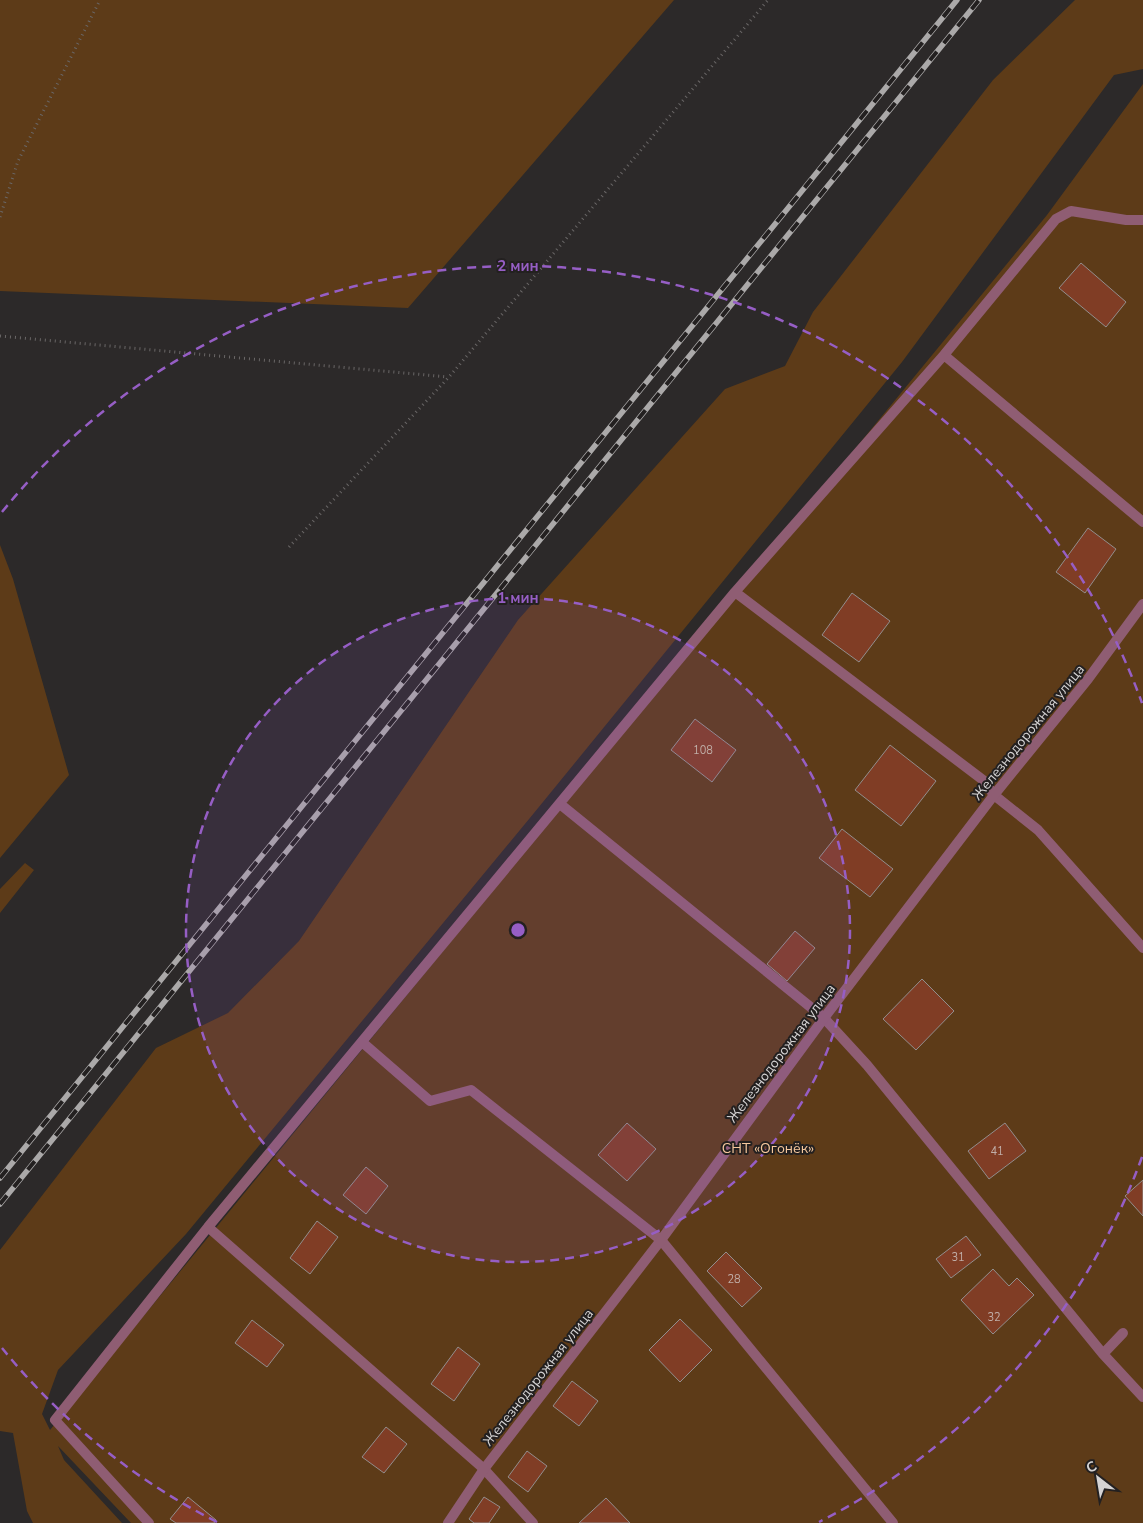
<svg xmlns="http://www.w3.org/2000/svg" width="1143" height="1523" font-family="'Nunito Sans',sans-serif">
<style>
.green{fill:#5d3b18}
.building{fill:#803d25;stroke:#928e8d}
.lines{fill:none;stroke-linecap:round;stroke-linejoin:round}
.path{stroke:#6a6767;stroke-width:3;stroke-dasharray:1 4;stroke-linecap:butt}
.lane{stroke:#8f5d73;stroke-width:10}
.street{stroke:#8f5d73;stroke-width:10}
.rail-casing{stroke:#aba9a9;stroke-width:5.5}
.rail{stroke:#232020;stroke-width:4;stroke-dasharray:11;stroke-linecap:butt}
.ring{fill:none;stroke:#965ec5;stroke-width:2.5;stroke-dasharray:9 6}
.labels{text-anchor:middle;stroke-width:4;stroke-linejoin:round;paint-order:stroke}
.number-label{font-size:11px;fill:#c0aea8}
.street-label{font-size:14px;fill:#d5d3d3;stroke:#232020}
.park-label{font-size:14px;fill:#f6c89d;stroke:#232020}
.centre{fill:#965ec5;stroke:#232020;stroke-width:2.5}
.ring-label{font-size:15px;text-anchor:middle;font-weight:bold;fill:#965ec5;stroke:#232020;stroke-width:4;stroke-linejoin:round;paint-order:stroke}
</style>
<rect width="100%" height="100%" fill="#2c2929"/>
<path class="green" d="M0,0H674L408,308L0,291Z
M1075,0H1143V69L1114,75L902,362L534,813L186,1234L58,1370L42,1414L50,1430L1047,215L1143,84V1523H131L58,1446L64,1460L122,1523H33L27,1511L13,1433L0,1431V1250L156,1048L228,1013L299,941L518,620L725,389L785,366L813,312L993,80Z
M0,545L13,579L69,775L0,858Z
M25,863L34,870L0,913V889Z"/>
<path class="building" d="M1081,263L1126,302L1106,327L1059,288Z
M1088,528L1116,549L1085,593L1056,572Z
M852,593L890,621L859,662L822,635Z
M695,719L736,750L712,782L671,750Z
M890,745L936,781L901,826L855,790Z
M842,829L893,869L870,897L819,858Z
M795,931L815,948L787,981L767,964Z
M922,979L954,1011L916,1050L883,1019Z
M627,1123L656,1149L627,1181L598,1155Z
M1005,1123L1026,1151L989,1179L968,1151Z
M366,1167L388,1186L366,1214L343,1195Z
M1143,1180V1216L1125,1196Z
M317,1221L338,1237L310,1274L290,1258Z
M966,1236L981,1255L951,1278L936,1259Z
M726,1252L762,1288L742,1307L707,1271Z
M993,1269L1009,1286L1017,1278L1034,1295L993,1334L961,1300Z
M680,1319L712,1350L680,1382L649,1350Z
M252,1320L284,1345L267,1367L235,1343Z
M458,1347L480,1364L454,1401L431,1384Z
M572,1381L598,1401L579,1426L553,1406Z
M386,1427L407,1444L384,1473L362,1457Z
M527,1451L547,1466L528,1492L508,1477Z
M188,1497L216,1520L214,1523H176L170,1519Z
M484,1497L500,1507L489,1523H474L469,1519Z
M606,1498L630,1523H579Z"/>
<g class="lines">
<path class="path" d="M0,217L18,161L100,0
M0,336L448,377
M289,547L449,377L768,0"/>
<path class="lane" d="M944,355L1143,522
M735,592L983,780L994,795L1038,830L1143,948
M560,804L824,1018L867,1065L1103,1354L1143,1397
M362,1042L430,1101L471,1090L661,1240L893,1523
M208,1227L484,1469L533,1523
M1103,1354L1123,1333
M149,1523L55,1420L208,1227L735,592L944,355L1056,219L1071,211L1126,220H1143"/>
<path class="street" d="M448,1523L484,1469L661,1240L824,1018L994,795L1088,679L1143,604"/>
<g class="rail-casing">
<path id="rail" d="M0,1178L957,0
M0,1204L979,0"/>
</g>
<use href="#rail" class="rail"/>
</g>
<circle cx="518" cy="930" r="332" fill="#965ec5" fill-opacity=".12"/>
<g class="ring">
<circle cx="518" cy="930" r="332"/>
<path d="M1142 1157A664 664 0 0 1 819 1522M217 1522A664 664 0 0 1 2 1348M2 512A664 664 0 0 1 1142 703"/>
</g>
<g class="labels">
<g class="number-label">
<text x="703" y="754">108</text>
<text x="997" y="1155">41</text>
<text x="958" y="1261">31</text>
<text x="734" y="1283">28</text>
<text x="994" y="1321">32</text>
</g>
<g class="street-label">
<text transform="translate(1028 732) rotate(-51)" y="5">Железнодорожная улица</text>
<text transform="translate(781 1053) rotate(-53)" y="5">Железнодорожная улица</text>
<text transform="translate(538 1377) rotate(-52)" y="5">Железнодорожная улица</text>
</g>
<g class="park-label">
<text x="768" y="1153">СНТ «Огонёк»</text>
</g>
</g>
<circle cx="518" cy="930" r="8" class="centre"/>
<g class="ring-label">
<text x="518" y="271">2 мин</text>
<text x="518" y="603">1 мин</text>
</g>
<g transform="translate(1098 1478) rotate(329)" stroke="#232020" stroke-width="4" paint-order="stroke">
<path d="M0-4L9 19L0 12L-9 19Z" fill="#d5d3d3"/>
<text y="-8" font-size="14" font-weight="bold" text-anchor="middle" fill="#d5d3d3">С</text>
</g>
</svg>
